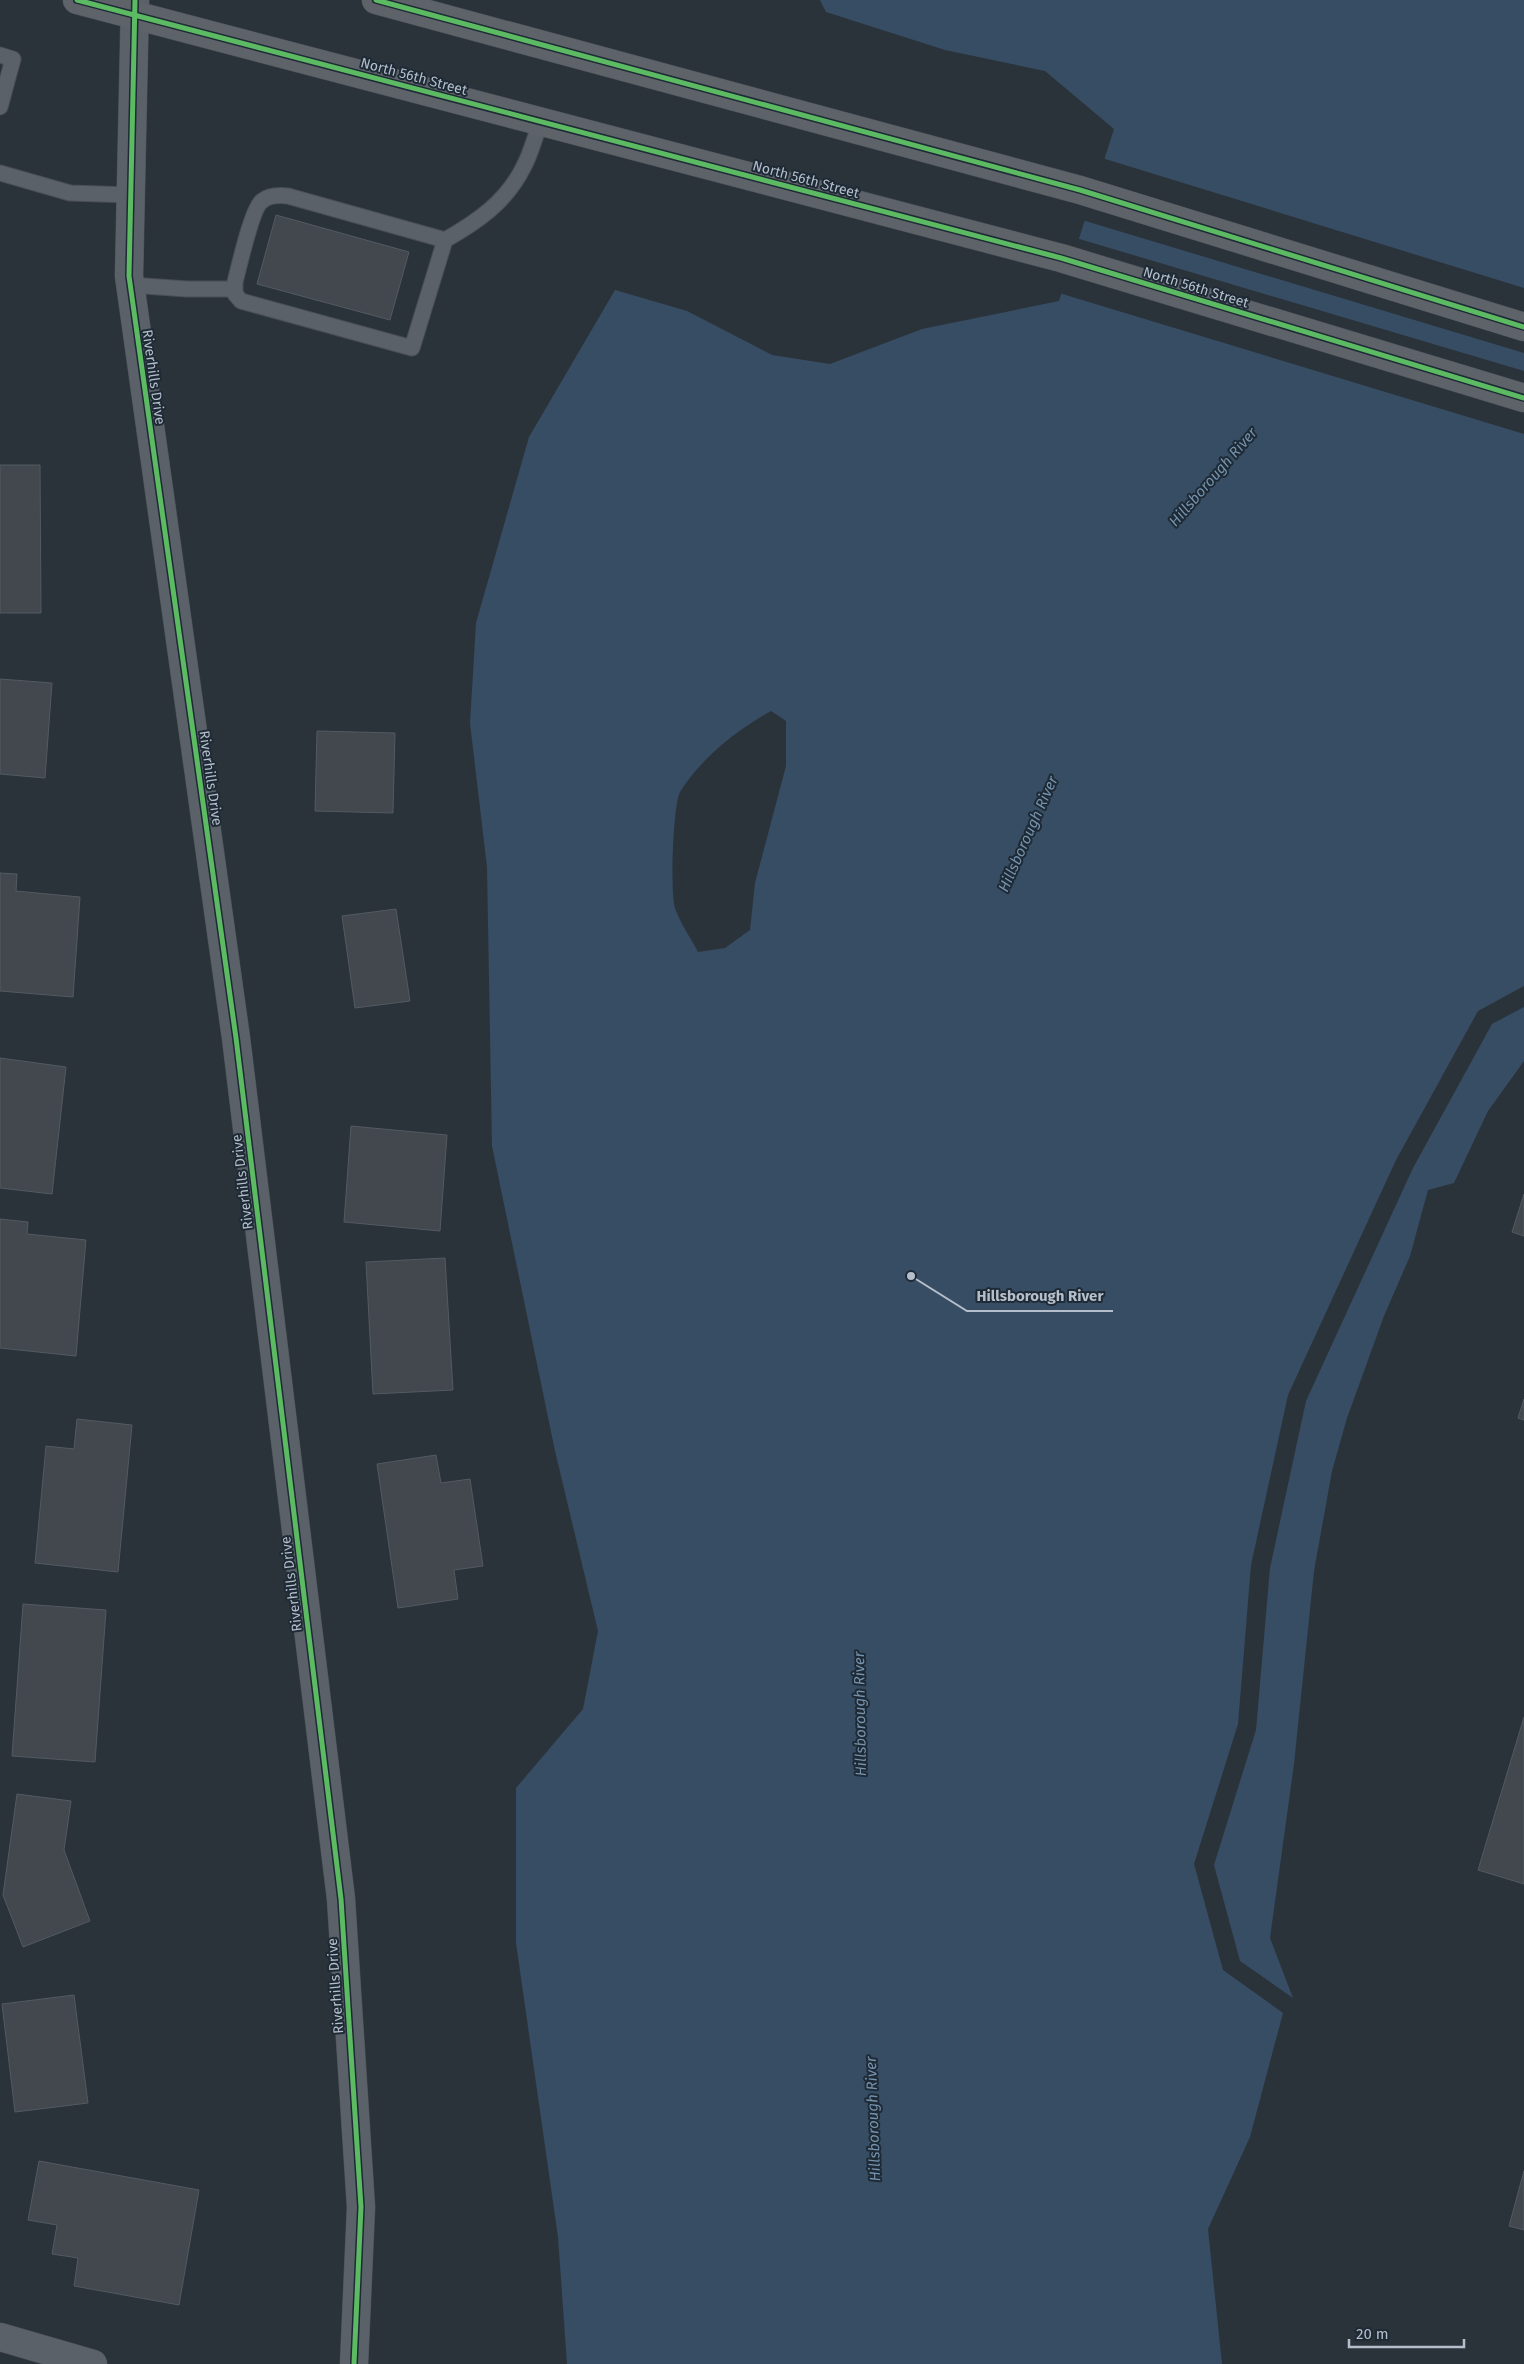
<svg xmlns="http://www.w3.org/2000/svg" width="1524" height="2364" font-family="'Fira Sans',sans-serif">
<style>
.water{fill:#374d64;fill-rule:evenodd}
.pier{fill:#2b333a}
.building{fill:#42484e;stroke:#535a61}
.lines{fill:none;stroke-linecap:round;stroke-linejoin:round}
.service-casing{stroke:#494f55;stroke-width:17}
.minor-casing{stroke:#494f55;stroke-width:29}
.tertiary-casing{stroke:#494f55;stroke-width:29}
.primary-casing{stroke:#494f57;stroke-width:29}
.service{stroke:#5b6168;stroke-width:15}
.minor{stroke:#5b6168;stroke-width:28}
.tertiary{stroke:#5b6168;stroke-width:28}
.primary{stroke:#5e6369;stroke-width:28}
.cycleway-casing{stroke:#1e2a35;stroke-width:8}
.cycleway{stroke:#5cba63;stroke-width:5}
.labels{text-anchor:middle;stroke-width:4;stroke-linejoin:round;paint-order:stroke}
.street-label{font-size:14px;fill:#b5bfcb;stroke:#1e2a35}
.water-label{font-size:15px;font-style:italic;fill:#7593ae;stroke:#1e2a35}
.leader{fill:none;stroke:#b5bfcb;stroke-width:2}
.callout-dot{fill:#b5bfcb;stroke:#1e2a35;stroke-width:2}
.callout-label{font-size:15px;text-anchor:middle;font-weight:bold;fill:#b5bfcb;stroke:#1e2a35;stroke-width:4;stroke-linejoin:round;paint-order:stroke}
</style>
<rect width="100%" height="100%" fill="#2b333a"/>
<path class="water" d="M820,0H1524V986L1478,1011L1396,1160L1288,1395L1251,1565L1238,1724L1194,1864L1223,1970L1283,2013L1250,2137L1208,2229L1222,2364H567L558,2237L516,1943V1788L583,1709L598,1631L555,1451L492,1146L487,867L470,723L476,623L529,437L615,290L687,311L772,355L830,364L922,329L1059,301L1114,129L1045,71L945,50L826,12ZM771,711L786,721V766L755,883L750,930L725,948L698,952C691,938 680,923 675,908C670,893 673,804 680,792C701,758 737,730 771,711Z
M1524,1007V1061L1488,1111L1454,1183L1428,1190L1410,1256L1384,1316L1347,1418L1332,1471L1314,1571L1294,1764L1270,1938L1293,1998L1240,1961L1214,1865L1256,1730L1270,1568L1306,1401L1413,1168L1492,1024Z"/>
<path class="pier" d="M1102,158L1524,288V353L1082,220Z
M1076,238L1524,371V434L1059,293Z"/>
<path class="building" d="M276,215L409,252L390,320L257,284Z
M0,465H40L41,613H0Z
M0,679L52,683L45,778L0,774Z
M317,731L395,733L393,813L315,811Z
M0,873L17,874L16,891L80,897L73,997L0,991Z
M396,909L410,1001L355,1008L342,916Z
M0,1058L66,1067L52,1194L0,1188Z
M351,1126L447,1135L440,1231L344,1222Z
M1524,1194V1236L1512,1232Z
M0,1219L28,1222L27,1234L86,1240L76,1356L0,1348Z
M445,1258L453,1390L373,1394L366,1262Z
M1524,1399V1420L1518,1418Z
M77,1419L132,1425L118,1572L35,1563L46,1446L74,1449Z
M436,1455L441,1483L470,1479L483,1566L454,1570L458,1599L398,1608L377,1464Z
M23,1604L106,1610L95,1762L12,1756Z
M1524,1717V1884L1478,1870Z
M17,1794L71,1801L64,1850L90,1921L23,1947L3,1895Z
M74,1995L88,2103L15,2112L2,2004Z
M39,2161L199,2190L179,2305L74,2286L78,2258L52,2254L57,2225L28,2220Z
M1524,2171V2230L1509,2226Z"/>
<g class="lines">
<g class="service-casing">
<path id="service" d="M0,55L13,59L0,107
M0,173L70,193L131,195
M445,240L412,348L241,301L235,294V282C239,267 252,208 262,201C269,195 279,195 288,196L445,240C477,222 506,202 523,168C531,154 535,136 541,121
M130,285L187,289H234"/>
</g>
<g class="minor-casing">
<path id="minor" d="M0,2337L93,2364"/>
</g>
<g class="tertiary-casing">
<path id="tertiary" d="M135,0L129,276L236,1038L341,1899L361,2207L354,2364"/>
</g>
<g class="primary-casing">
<path id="primary" d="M77,0L1061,258L1524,398
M376,0L1080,190L1524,327"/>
</g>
<use href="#service" class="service"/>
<use href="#minor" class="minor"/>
<use href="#tertiary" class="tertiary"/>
<use href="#primary" class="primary"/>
<g class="cycleway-casing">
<path id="cycleway" d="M77,0L1061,258L1524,398
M135,0L129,276L236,1038L341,1899L361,2207L354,2364
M376,0L1080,190L1524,327"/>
</g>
<use href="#cycleway" class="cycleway"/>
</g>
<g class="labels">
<g class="street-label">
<text transform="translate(414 76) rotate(15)" y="5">North 56th Street</text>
<text transform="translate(806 179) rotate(15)" y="5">North 56th Street</text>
<text transform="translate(1196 287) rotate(17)" y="5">North 56th Street</text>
<text transform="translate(154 377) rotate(82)" y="5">Riverhills Drive</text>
<text transform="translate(211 778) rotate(82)" y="5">Riverhills Drive</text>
<text transform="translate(242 1182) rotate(-97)" y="5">Riverhills Drive</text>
<text transform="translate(291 1584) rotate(-97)" y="5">Riverhills Drive</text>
<text transform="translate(335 1986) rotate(-94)" y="5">Riverhills Drive</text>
</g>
<g class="water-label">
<text transform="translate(1213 477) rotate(-49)" y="5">Hillsborough River</text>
<text transform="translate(1028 834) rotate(-66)" y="5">Hillsborough River</text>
<text transform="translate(860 1714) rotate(-91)" y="5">Hillsborough River</text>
<text transform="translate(873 2119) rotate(-92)" y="5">Hillsborough River</text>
</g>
</g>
<path class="leader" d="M911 1276L967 1311H1113"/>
<circle class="callout-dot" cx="911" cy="1276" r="5"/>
<g class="callout-label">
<text x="1040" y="1301">Hillsborough River</text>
</g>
<path d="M1349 2339v8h115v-8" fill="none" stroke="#b5bfcb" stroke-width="2.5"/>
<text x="1356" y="2339" font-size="15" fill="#b5bfcb" stroke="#1e2a35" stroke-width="4" paint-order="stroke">20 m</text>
</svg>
